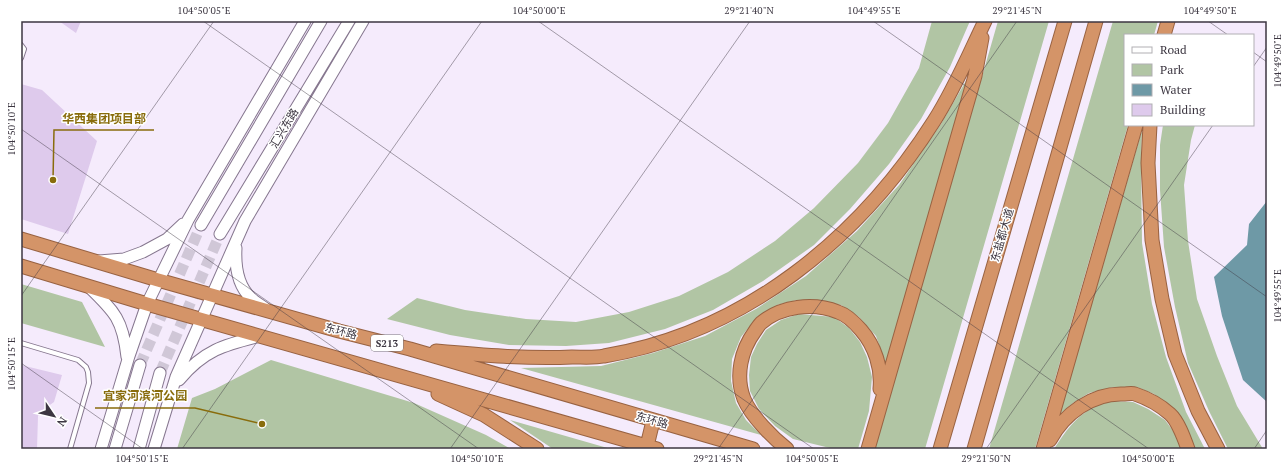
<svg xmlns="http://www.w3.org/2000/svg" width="1288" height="470" font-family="'PT Serif','Noto Sans SC',serif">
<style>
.green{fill:#b1c5a4}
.water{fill:#6e99a6}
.building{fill:#decaec}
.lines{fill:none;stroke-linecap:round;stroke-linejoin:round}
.secondary-tunnel{stroke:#d0c7d7;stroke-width:11;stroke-dasharray:11 5.5;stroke-linecap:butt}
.service-casing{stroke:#86778f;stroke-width:6}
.secondary-casing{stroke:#86778f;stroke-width:13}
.trunk-casing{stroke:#986242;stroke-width:15}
.service{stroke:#fff;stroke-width:4}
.secondary{stroke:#fff;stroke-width:11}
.trunk{stroke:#d49468;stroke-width:13}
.ticks{fill:none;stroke:#3c3641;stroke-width:1;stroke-opacity:0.45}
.labels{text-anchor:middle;stroke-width:3;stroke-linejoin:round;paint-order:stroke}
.shield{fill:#fff;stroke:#76727a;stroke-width:1}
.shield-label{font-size:10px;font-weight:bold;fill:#3c3641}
.street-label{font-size:11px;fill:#3c3641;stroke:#fff}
.leader{fill:none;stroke:#896c0c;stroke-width:1.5}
.callout-dot{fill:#896c0c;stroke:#fff;stroke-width:1.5}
.callout-label{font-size:12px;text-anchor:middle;font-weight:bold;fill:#896c0c;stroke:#fff;stroke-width:3;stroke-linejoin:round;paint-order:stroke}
.neatline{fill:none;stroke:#3c3641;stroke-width:1.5}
.ticks-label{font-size:10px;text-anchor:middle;fill:#3c3641}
</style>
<rect width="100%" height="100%" fill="#f5ebfc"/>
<path class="green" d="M932,21H970L950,67L921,119L889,164L850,209L814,245L763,281L713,310L665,329L609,343L566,346L509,345L450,335L387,319L417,298L465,310L526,319L576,322L629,312L679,296L728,272L775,241L814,208L858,163L888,123L919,68Z
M998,21H1049L925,449H875Z
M1113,21H1158L1154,35H1125V125H1128L1035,449H989Z
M967,79L886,364L876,336L859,317L841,305L820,301L797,300L777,305L757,317L741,337L732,359L731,381L736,403L746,420L761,435L521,368L601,366L653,353L705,336L756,309L806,276L857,231L899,185L941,124Z
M1163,125H1195L1191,140L1184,185L1188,241L1197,299L1217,356L1237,406L1263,449H1228L1209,411L1188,363L1175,307L1164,247L1160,190V145Z
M1142,130L1141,165L1142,243L1152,304L1166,357L1186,412L1205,449H1194L1171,408L1154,394L1137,387H1114L1089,393L1073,403L1060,414Z
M21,284L82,302L105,347L21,323Z
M799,314L834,317L849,328L860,342L867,357L872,377L869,411L858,449H834L793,439L775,426L759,409L750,391L749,375L751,357L757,344L766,330L781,320Z
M271,360L414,403L486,435L511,449H177L192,398L215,389Z
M1112,401L1133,402L1148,409L1165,420L1177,436L1182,449H1054C1065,432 1076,416 1094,407C1100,404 1107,403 1112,401Z
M510,420L611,449H553Z"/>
<path class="water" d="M1267,201V402L1243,380L1222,316L1214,277L1247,245L1249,224Z"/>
<path class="building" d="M59,21H81L76,33Z
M21,84L42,90L97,141L68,234L21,219Z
M21,365L62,375L54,402L40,412L38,416L37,449H21Z"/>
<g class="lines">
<path class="secondary-tunnel" d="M140,365L201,225
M160,373L220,234"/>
<g class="service-casing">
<path id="service" d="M21,45L24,49L21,58
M21,343L78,360L86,367L88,372L89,383L70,449"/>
</g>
<g class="secondary-casing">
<path id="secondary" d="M201,225L321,21
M220,234L349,21
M236,248C235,266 237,285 251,298C255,302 261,305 266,309
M99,261L124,259L143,252L167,239L183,224
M89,287C115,312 123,320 127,357
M179,380C204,350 224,345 260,336
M101,449L129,356L147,304L188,220L305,21
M115,449L140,365
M139,449L160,373
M154,449L176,377L245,221L363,21"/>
</g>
<g class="trunk-casing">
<path id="trunk" d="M1164,35L1168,21
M1150,125L1148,163L1152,240L1162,299L1175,354L1198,411L1218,449
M21,239L158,280L339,331L410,349L753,449
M21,266L147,304L657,449
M436,351C481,355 527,359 572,357C583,357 594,358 604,356C744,333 859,239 934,121C954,90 969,54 985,21
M438,394L484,415L537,449
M1050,440C1064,414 1092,393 1123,394C1127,394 1132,393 1135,394C1147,398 1161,406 1170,414C1178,421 1184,438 1188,449
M647,446L653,421
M787,449C773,438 751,416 744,399C735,376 741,350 755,331C757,328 759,325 761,323C781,306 813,302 838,312C847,315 855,323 861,330C875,346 882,368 880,389
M868,449L975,76L982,38
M940,449L1065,21
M974,449L1096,21
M1043,449L1136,125"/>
</g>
<use href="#service" class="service"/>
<use href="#secondary" class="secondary"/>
<use href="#trunk" class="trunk"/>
</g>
<path class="ticks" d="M203,21L814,449M538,21L1149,449M873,21L1267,297M1208,21L1228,35M1253,52L1267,62M1253,67L1267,47M21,129L479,449M21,296L214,21M21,363L143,449M182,449L482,21M450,449L750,21M718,449L1017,21M986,449L1213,125M1254,449L1267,430"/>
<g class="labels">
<rect class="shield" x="371" y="335" width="32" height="16" rx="3"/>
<g class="shield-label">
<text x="387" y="347">S213</text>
</g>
<g class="street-label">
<text transform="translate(284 128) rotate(-59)" y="4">汇兴东路</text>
<text transform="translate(1002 235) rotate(-74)" y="4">东盐都大道</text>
<text transform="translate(341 331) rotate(15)" y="4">东环路</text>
<text transform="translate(652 420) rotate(16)" y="4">东环路</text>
</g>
</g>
<path class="leader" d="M53 180L54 130H154M262 424L195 408H95"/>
<g class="callout-dot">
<circle cx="53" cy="180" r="4"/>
<circle cx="262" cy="424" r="4"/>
</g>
<g class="callout-label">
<text x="104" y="123">华西集团项目部</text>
<text x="145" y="400">宜家河滨河公园</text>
</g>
<rect width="1288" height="470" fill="none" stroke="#ffffff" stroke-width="44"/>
<rect x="1124" y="34" width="130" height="92" fill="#ffffff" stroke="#b1afb3"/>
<rect x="1132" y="47" width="20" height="6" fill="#ffffff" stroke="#b1afb3"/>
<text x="1160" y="54" font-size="12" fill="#3c3641">Road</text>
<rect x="1132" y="64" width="20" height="12" fill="#b1c5a4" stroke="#b1afb3"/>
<text x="1160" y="74" font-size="12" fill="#3c3641">Park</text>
<rect x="1132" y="84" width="20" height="12" fill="#6e99a6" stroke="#b1afb3"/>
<text x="1160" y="94" font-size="12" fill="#3c3641">Water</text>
<rect x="1132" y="104" width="20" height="12" fill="#decaec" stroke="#b1afb3"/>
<text x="1160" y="114" font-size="12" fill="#3c3641">Building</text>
<g transform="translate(54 416) rotate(125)" stroke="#ffffff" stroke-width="3" paint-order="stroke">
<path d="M0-3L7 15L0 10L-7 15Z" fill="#3c3641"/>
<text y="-6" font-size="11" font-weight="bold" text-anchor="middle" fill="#3c3641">N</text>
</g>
<rect x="22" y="22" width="1244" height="426" class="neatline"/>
<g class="ticks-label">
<text x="204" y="14">104°50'05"E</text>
<text x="539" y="14">104°50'00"E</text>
<text x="749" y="14">29°21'40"N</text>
<text x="874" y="14">104°49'55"E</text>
<text x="1017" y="14">29°21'45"N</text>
<text x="1210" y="14">104°49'50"E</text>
<text transform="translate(1277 61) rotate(-90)" y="4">104°49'50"E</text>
<text transform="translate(11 129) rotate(-90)" y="4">104°50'10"E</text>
<text transform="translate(1277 296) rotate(-90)" y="4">104°49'55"E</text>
<text transform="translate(11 364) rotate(-90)" y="4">104°50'15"E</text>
<text x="142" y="462">104°50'15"E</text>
<text x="477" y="462">104°50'10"E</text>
<text x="718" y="462">29°21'45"N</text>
<text x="812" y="462">104°50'05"E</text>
<text x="986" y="462">29°21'50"N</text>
<text x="1148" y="462">104°50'00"E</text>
</g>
</svg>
